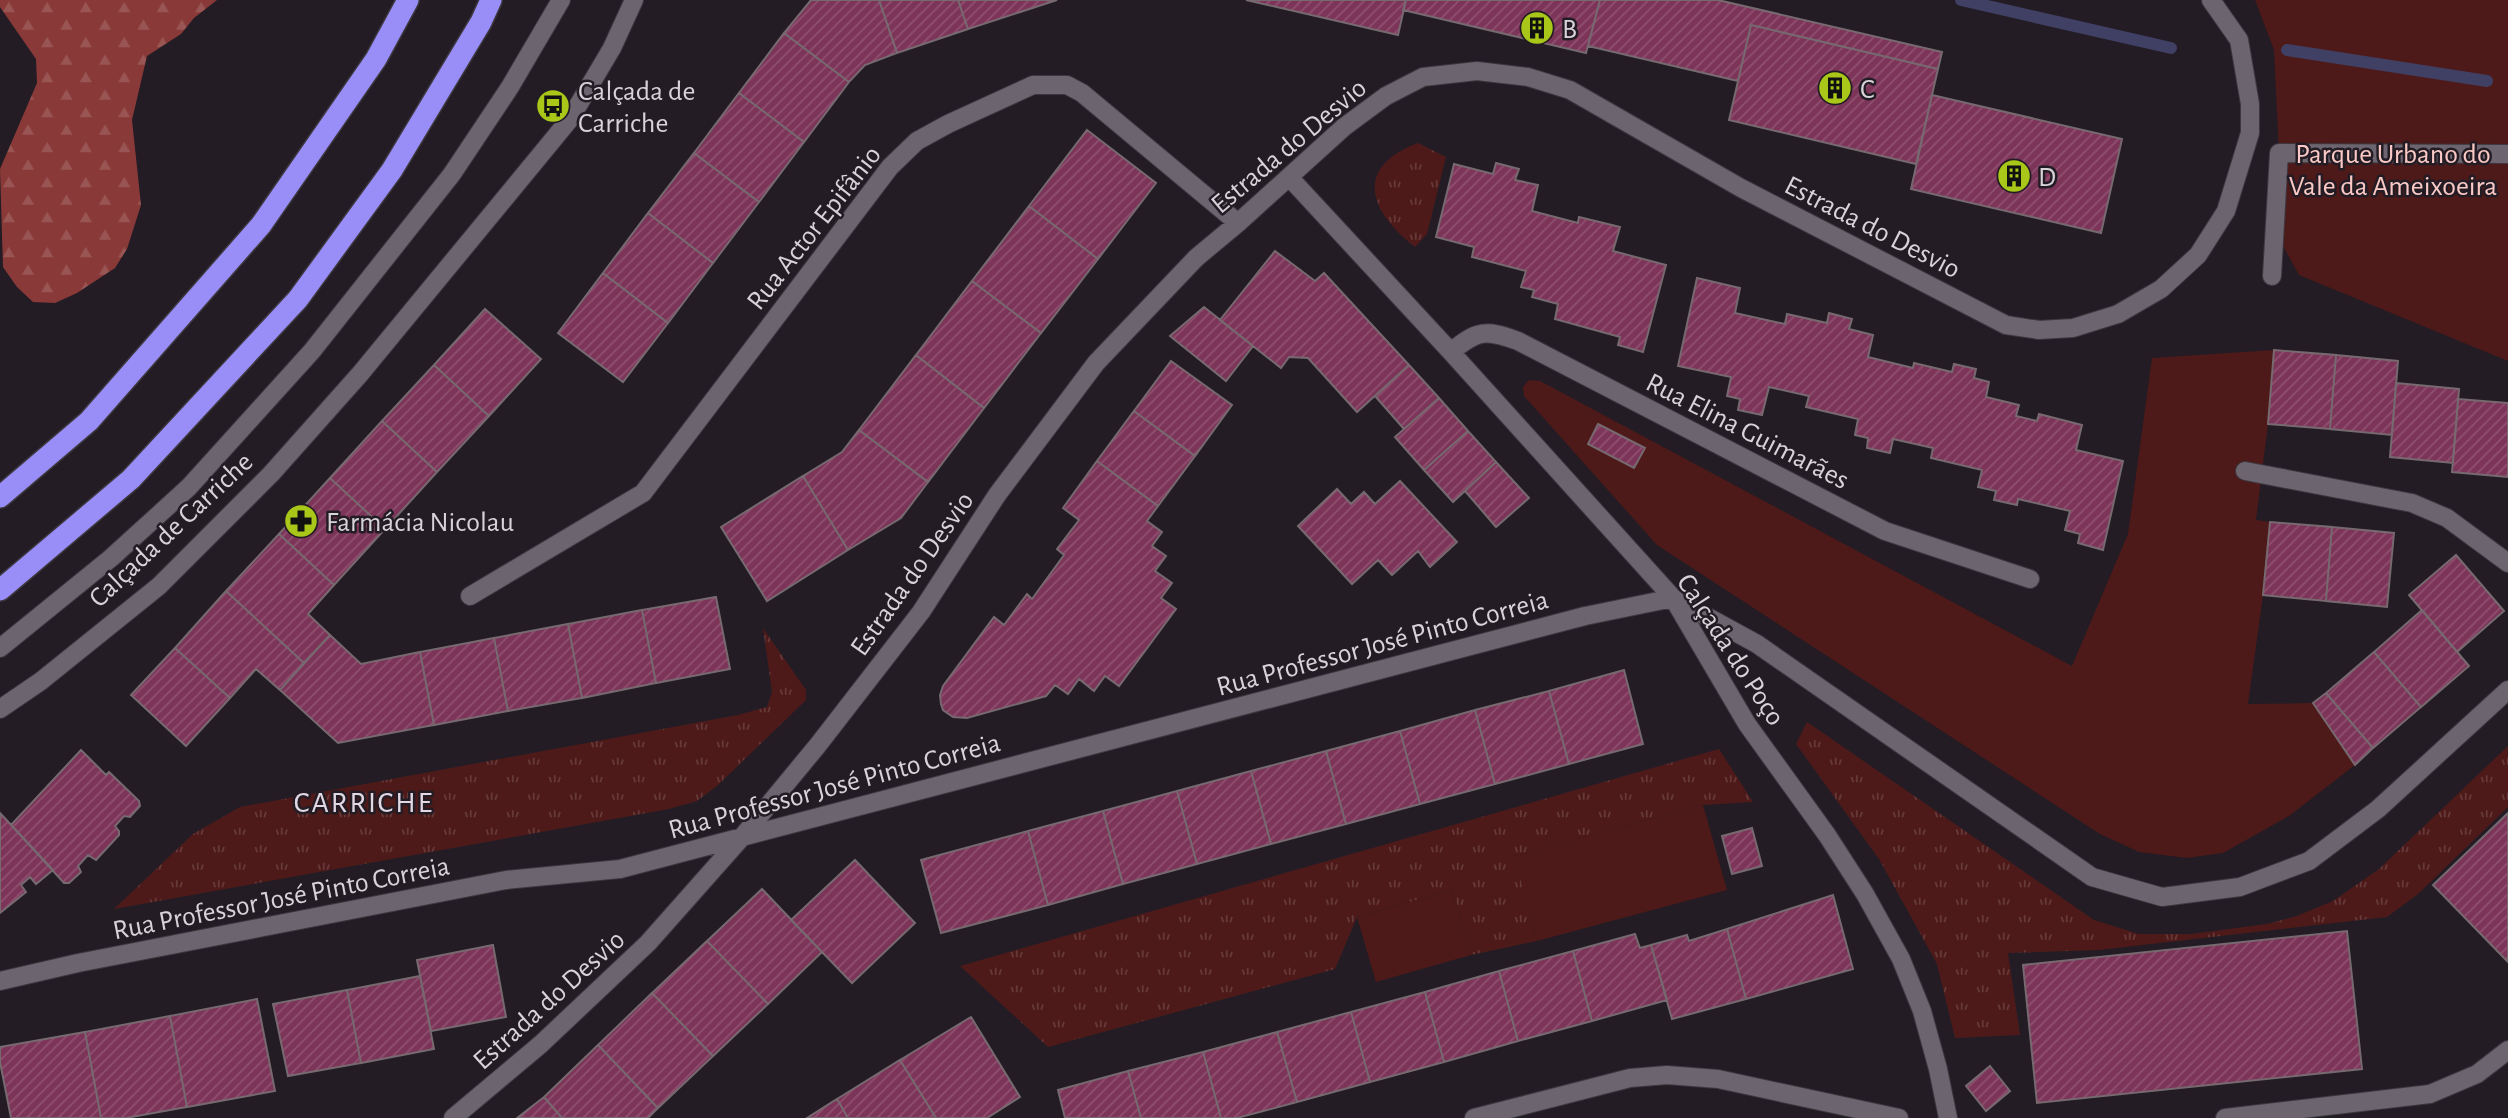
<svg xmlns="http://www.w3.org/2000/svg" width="2508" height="1118" font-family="'Alegreya Sans',sans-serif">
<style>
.grass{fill:url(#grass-tufts)}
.forest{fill:url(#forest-firs)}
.park{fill:#4d1a19}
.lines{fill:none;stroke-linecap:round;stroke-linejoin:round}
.stream{stroke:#403f64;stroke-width:12}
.building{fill:url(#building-hatch);stroke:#76696f;stroke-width:2}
.minor-casing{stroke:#3d383f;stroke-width:20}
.highway-casing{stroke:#3d383f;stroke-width:24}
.minor{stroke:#6c646e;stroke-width:18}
.highway{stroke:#998df8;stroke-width:21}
.labels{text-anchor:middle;stroke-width:5;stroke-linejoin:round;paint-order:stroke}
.poi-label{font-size:28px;fill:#d7d3d9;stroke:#231c24;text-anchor:start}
.street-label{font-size:28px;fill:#d7d3d9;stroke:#231c24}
.park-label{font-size:28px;fill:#fac9c5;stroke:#231c24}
.neighbourhood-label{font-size:30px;letter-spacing:2px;fill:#e1d8e4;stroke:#231c24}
</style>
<defs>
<pattern id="grass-tufts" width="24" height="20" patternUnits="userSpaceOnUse" patternTransform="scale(1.75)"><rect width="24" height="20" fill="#4d1a19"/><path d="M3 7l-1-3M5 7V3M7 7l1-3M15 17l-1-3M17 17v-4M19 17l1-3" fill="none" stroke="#663a3a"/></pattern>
<pattern id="forest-firs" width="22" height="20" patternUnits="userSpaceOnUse" patternTransform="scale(1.75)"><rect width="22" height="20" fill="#893937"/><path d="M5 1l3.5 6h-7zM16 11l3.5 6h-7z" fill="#995553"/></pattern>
<pattern id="building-hatch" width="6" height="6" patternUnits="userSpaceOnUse" patternTransform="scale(1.75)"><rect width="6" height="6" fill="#7d3459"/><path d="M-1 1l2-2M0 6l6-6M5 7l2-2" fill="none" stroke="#8f5070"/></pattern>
</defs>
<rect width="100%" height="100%" fill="#231c24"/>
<path class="grass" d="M1418,143L1446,157L1427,234L1415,247C1369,211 1353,168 1418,143Z
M763,628L806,690V700L717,786L697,801L669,809L114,909L193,834L240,807L738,715L767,707L772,692Z
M1807,722L2094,920L2139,934H2191L2267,924L2297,916L2333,901L2379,869L2508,746V807L2418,894L2387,917L2099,950L2008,953L2020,1035L1955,1038L1937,964L1879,859L1796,744Z
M1719,749L1753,802L1703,805L1515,856L1537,941L1471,955L1452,890L1357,917L1335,969L1048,1047L960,966Z"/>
<path class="forest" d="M0,0H217L194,18L181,34L147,56L132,120L141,205L127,249L115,268L77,293L55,303L33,302L17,287L3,267L0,169L37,83L36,59L0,7Z"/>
<path class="park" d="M2255,0H2508V361L2299,275L2276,233L2279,153L2274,50Z
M2274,350L2268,424L2256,520L2270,522L2263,595L2248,704L2313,703L2355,765L2289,816L2223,853L2187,858L2139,852L2100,834L1657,545L1524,396L1523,387L1529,380L1540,381L2072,666L2128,534L2152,358Z
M1703,805L1727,890L1537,941L1514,856Z
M1452,890L1471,955L1376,982L1357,917Z"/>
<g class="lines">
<path class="stream" d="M1961,0L2171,48
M2287,50L2487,81"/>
</g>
<path class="building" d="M811,0H879L897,53L865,65L849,82L784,33Z
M879,0H958L968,29L897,53Z
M958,0H1057L968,29Z
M1246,0H1406L1398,35Z
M1406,0H1600L1586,53L1403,10Z
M1600,0H1718L1942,52L1938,69L1751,25L1738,81L1588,46Z
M1751,25L1938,69L1916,164L1729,120Z
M784,33L849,82L804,142L739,93Z
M739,93L804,142L759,202L694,153Z
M1932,95L2122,139L2101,233L1911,189Z
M1087,130L1156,183L1098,259L1029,206Z
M694,153L759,202L713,263L648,213Z
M1496,163L1519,169L1515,180L1538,185L1532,211L1578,223L1579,217L1620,227L1613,251L1666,265L1643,352L1618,345L1620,337L1555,319L1558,304L1532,297L1534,290L1521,287L1526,271L1472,257L1474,247L1436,237L1454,164L1493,174Z
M1029,206L1098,259L1041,333L972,281Z
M648,213L713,263L668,323L603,273Z
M1275,251L1315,281L1324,273L1409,365L1357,412L1308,358L1289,357L1281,368L1220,320Z
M603,273L668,323L623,382L558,333Z
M1697,278L1740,288L1735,313L1785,324L1787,314L1827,323L1829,313L1852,319L1849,329L1873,335L1868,357L1913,368L1914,363L1952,372L1954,364L1976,369L1974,378L1989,382L1986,397L2019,405L2016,416L2037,421L2039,414L2082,425L2076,450L2123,461L2103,550L2078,543L2080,534L2065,530L2070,511L2018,499L2017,505L1994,500L1996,491L1978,487L1982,470L1931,458L1933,448L1893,439L1890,453L1867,448L1868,438L1855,435L1858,419L1806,407L1809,396L1769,387L1762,415L1738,410L1740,399L1727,396L1731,377L1678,366Z
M972,281L1041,333L984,408L916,355Z
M1204,307L1253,346L1226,381L1170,336Z
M485,309L541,359L489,416L434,365Z
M2274,350L2336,355L2330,429L2268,424Z
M916,355L984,408L928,482L859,430Z
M2336,355L2398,361L2392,435L2330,429Z
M1171,361L1232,405L1195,456L1134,411Z
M434,365L489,416L437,472L382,421Z
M1409,365L1439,398L1404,429L1375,396Z
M2396,383L2459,389L2453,463L2390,457Z
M1439,398L1468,431L1424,470L1395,437Z
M2458,399L2508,403V477L2452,472Z
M1134,411L1195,456L1158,506L1097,461Z
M382,421L437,472L385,529L330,478Z
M1598,424L1645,448L1634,468L1588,444Z
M859,430L928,482L901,518L848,550L803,476L842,452Z
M1468,431L1496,462L1453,502L1424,470Z
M1097,461L1158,506L1147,521L1162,532L1152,546L1166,556L1155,571L1172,583L1161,598L1176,609L1119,686L1105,676L1094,691L1079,679L1068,694L1055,685L1046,696L967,718L953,717L943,710L941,704L940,695L943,686L994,617L1004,625L1027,594L1032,599L1064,555L1057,549L1079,520L1063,508Z
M1496,462L1529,498L1496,527L1465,491Z
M803,476L848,550L767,601L721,527Z
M330,478L385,529L334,585L279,534Z
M1400,481L1457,542L1430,567L1418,551L1392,575L1378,560L1352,584L1298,526L1337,489L1351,504L1364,492L1375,504Z
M2270,522L2332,527L2326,601L2263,595Z
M2332,527L2394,533L2387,607L2326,601Z
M279,534L334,585L308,614L330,635L304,663L226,591Z
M2456,555L2504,611L2457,652L2409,595Z
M226,591L304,663L280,690L256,669L230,698L175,648Z
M716,597L730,669L656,683L642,610Z
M642,610L656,683L582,698L568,624Z
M2422,610L2469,666L2421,707L2374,652Z
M568,624L582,698L508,711L494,638Z
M330,635L361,664L420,652L434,725L338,743L280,690Z
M494,638L508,711L434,725L420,652Z
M175,648L230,698L186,746L131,695Z
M2374,652L2421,707L2373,748L2326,693Z
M1624,670L1643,744L1569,764L1549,691Z
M1549,691L1569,764L1495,784L1475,710Z
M2326,693L2373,748L2355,765L2313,703Z
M1475,710L1495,784L1420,804L1400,731Z
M1400,731L1420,804L1346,824L1326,751Z
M81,750L106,775L109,772L139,801L140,806L130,817L124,816L115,826L119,831V835L96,860L88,855L78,866L81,872L69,883H64L11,825Z
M1326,751L1346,824L1271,844L1251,771Z
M1251,771L1271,844L1197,864L1177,791Z
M1177,791L1197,864L1123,884L1103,811Z
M1103,811L1123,884L1048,905L1028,831Z
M0,813L53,870L36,884L30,877L21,885L26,892L0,913Z
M2508,813V962L2433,885Z
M1752,828L1762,866L1732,874L1722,836Z
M1028,831L1048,905L941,933L921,860Z
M855,860L915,923L852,983L791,920Z
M762,889L822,952L768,1004L707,941Z
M1833,895L1853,969L1746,999L1727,929Z
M1727,929L1746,999L1672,1019L1651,945L1687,935L1689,941Z
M2347,931L2362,1069L2037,1103L2023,965Z
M1635,934L1640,948L1651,945L1667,1000L1592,1021L1573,951Z
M707,941L768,1004L713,1056L652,993Z
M493,945L506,1017L431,1031L417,960Z
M1573,951L1592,1021L1518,1041L1499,971Z
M1499,971L1518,1041L1444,1062L1425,992Z
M420,976L434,1049L361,1063L347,990Z
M347,990L361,1063L288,1076L273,1004Z
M1425,992L1444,1062L1370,1082L1351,1012Z
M652,993L713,1056L658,1108L598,1045Z
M257,999L275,1091L187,1107L170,1016Z
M1351,1012L1370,1082L1297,1102L1277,1032Z
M170,1016L187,1107L126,1118H101L85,1032Z
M971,1017L1020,1097L987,1118H936L900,1060Z
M85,1032L101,1118H11L0,1062V1047Z
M1277,1032L1297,1102L1237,1118H1221L1203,1052Z
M598,1045L658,1108L648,1118H562L544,1097Z
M1203,1052L1221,1118H1141L1128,1071Z
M900,1060L936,1118H848L837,1099Z
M1990,1066L2010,1091L1986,1111L1966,1086Z
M1128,1071L1141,1118H1065L1058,1090Z
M544,1097L562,1118H517Z
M837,1099L848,1118H807Z"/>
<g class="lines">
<g class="minor-casing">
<path id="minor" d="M1289,177L1451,352L1673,598L1747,724L1827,835L1865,894L1901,959L1922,1011L1938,1069L1948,1118
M2272,276L2279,153L2508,154
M1451,352C1477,330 1486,329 1518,341L1885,531L2030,579
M2245,471L2412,503L2447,518L2508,563
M470,596L643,493L890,167L917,141L948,124L1033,85H1067L1082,93L1238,223
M0,648L111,558L189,487L312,351L452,174L510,87L561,0
M0,709L41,681L159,586L271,474L360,374L570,119L612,48L634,0
M0,981L78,963L506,880L620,869L1585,616L1673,598L1757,644L2092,877L2162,897L2240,887L2309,861L2378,809L2508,690
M453,1118L541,1044L648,943L742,837L818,745L921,612L997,495L1096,363L1196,258L1238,223L1344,127L1386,96L1423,77L1477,71L1528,77L1570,90L1741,188L2006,325L2039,330L2073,328L2118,314L2161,289L2198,255L2226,211L2250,133V104L2239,40L2211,0
M1474,1118L1630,1078L1667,1075L1718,1079L1899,1118
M2225,1118L2430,1094L2477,1074L2508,1050"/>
</g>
<g class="highway-casing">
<path id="highway" d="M0,497L89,421L261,225L376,59L408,0
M0,590L131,479L298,299L392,170L481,22L491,0"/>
</g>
<use href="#minor" class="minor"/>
<use href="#highway" class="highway"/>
</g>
<defs>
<g id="building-disc" transform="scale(1.75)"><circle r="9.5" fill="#a9c719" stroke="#231c24"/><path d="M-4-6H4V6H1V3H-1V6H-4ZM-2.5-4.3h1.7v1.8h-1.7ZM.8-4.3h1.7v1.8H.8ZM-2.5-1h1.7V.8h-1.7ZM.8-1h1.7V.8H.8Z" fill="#111"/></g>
<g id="bus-disc" transform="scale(1.75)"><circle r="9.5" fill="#a9c719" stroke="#231c24"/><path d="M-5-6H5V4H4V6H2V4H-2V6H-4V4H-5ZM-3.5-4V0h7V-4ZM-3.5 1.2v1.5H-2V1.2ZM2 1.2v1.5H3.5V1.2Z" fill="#111"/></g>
<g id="pharmacy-disc" transform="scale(1.75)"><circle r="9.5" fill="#a9c719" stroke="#231c24"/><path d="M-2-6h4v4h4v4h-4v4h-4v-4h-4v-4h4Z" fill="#111"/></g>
</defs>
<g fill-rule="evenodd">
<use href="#building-disc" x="1537" y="28"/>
<use href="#building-disc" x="1835" y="88"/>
<use href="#bus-disc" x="553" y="106"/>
<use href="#building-disc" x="2014" y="176"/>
<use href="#pharmacy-disc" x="301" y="521"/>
</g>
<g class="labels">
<g class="poi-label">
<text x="1562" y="38">B</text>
<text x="1860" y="98">C</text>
<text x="578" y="100">Calçada de<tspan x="578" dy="32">Carriche</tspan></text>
<text x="2038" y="186">D</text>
<text x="326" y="531">Farmácia Nicolau</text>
</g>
<g class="street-label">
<text transform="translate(1288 145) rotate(-40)" y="10">Estrada do Desvio</text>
<text transform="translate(1873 226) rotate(27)" y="10">Estrada do Desvio</text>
<text transform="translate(813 227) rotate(-52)" y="10">Rua Actor Epifânio</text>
<text transform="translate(1748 430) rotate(27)" y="10">Rua Elina Guimarães</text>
<text transform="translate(170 529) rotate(-43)" y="10">Calçada de Carriche</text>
<text transform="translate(911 573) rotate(-55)" y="10">Estrada do Desvio</text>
<text transform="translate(1382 642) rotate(-15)" y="10">Rua Professor José Pinto Correia</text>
<text transform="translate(1732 649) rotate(57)" y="10">Calçada do Poço</text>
<text transform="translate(834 785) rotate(-15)" y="10">Rua Professor José Pinto Correia</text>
<text transform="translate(281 897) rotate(-11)" y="10">Rua Professor José Pinto Correia</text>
<text transform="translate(548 999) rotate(-42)" y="10">Estrada do Desvio</text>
</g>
<g class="park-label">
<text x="2393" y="163">Parque Urbano do<tspan x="2393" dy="32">Vale da Ameixoeira</tspan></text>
</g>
<g class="neighbourhood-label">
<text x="364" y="812">CARRICHE</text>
</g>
</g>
</svg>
